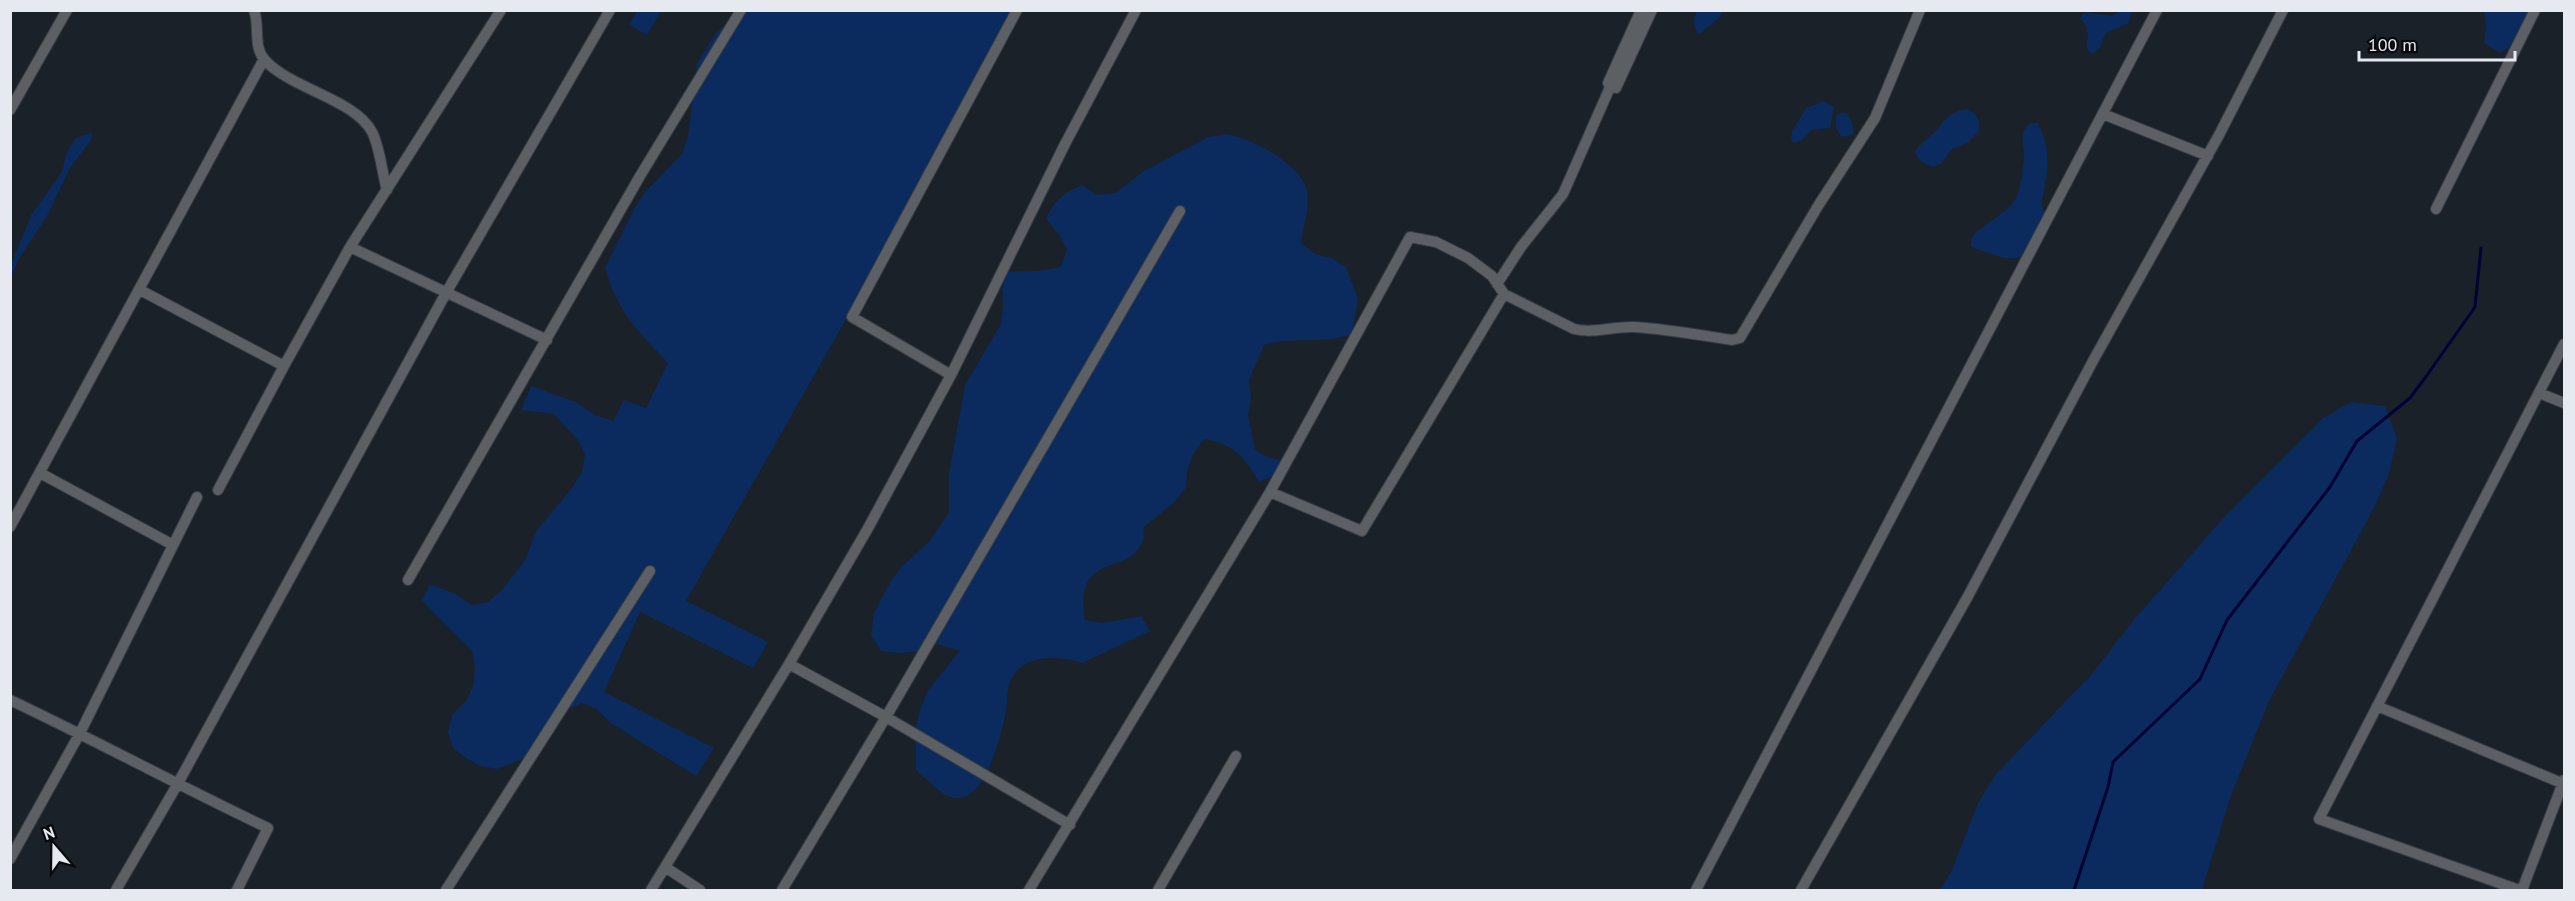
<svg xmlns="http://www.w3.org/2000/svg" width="2575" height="901" font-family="'PT Sans',sans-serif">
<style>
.green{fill:#0b2a5d}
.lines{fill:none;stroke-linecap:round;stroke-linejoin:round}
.stream{stroke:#000335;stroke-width:3}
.minor-casing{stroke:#373d45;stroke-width:12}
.minor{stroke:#5c5f63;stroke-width:10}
</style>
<rect width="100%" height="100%" fill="#1b2129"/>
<path class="green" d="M637,11H661L647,35L629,25Z
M740,11H1010L841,328L686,601L768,642L753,668L640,612L604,692L714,748L696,776L609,722L597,709L582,703L565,711L530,754L515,762L497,769L480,766L466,758L453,748L448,732L452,715L466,701L473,686L475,668L472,651L422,601L430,584L456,594L471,605L488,602L502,590L524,562L537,530L572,488L582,472L585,454L577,439L554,414L521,410L531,386L576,402L595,415L613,421L624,400L646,408L668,363C636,329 619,314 605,268L635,207L645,192L682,154L688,137L697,63L716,33Z
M1697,11V10L1723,11L1720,17L1701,33H1697C1693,24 1693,19 1697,11Z
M2119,11H2131L2129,23L2106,33L2099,49L2092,54C2083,48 2088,40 2088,32L2086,33L2087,28L2080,18L2085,12L2112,16Z
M2484,11H2537L2539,17L2515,43L2500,53L2484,43L2486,27Z
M1823,101L1834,107L1830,128L1811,130L1802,140L1794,143L1791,140L1792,131L1806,108Z
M1968,109C1978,115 1980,120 1979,131L1967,143L1952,149L1942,163L1934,167C1925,165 1917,160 1915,151C1920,144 1927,140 1933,134C1947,120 1946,112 1968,109Z
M1843,112C1851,114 1854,126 1853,133L1846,137L1841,136L1836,128V116Z
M2030,123H2038C2052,152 2048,170 2042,200C2041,206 2044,208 2044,214C2046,230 2032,254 2016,258C2004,261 1983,250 1971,247V239C1985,219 2012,215 2019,190C2022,181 2023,167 2024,157C2024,142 2018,135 2030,123Z
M92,132L91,140L70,168L47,216L18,260L11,277V265L31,215L62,172L66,154L76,138Z
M1226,134C1250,137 1303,165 1307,191C1310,207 1303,228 1301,243L1315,254L1332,258L1346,267L1358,299L1352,334C1323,345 1293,336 1264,345L1249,380L1251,399L1248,415L1255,450L1270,458L1287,461L1274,475L1259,482C1246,458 1232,443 1204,439L1193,454L1187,471L1186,488L1173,503L1144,527C1144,532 1144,541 1141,545C1126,575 1074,552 1085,620L1103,623L1141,616L1150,631L1082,663C1058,656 1025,653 1011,679C1006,689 1008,705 1005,716C1000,738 983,812 948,796C937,791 925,777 916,770V727L920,710L928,690L960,651L938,644L920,651L900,653L881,651L871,635L874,613L891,581L901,567L929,542L949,512V474L965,385L1001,324L1003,306L1002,288L1008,272C1028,270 1042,273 1061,266L1067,249L1058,233L1046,219C1054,201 1063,193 1082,185L1096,195L1115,193L1144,171L1178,153L1208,137Z
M2351,402L2385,406L2397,439L2389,474L2374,508L2269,701L2231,795L2202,890H1940L1952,870L1978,803L1996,774L2091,675L2132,622L2226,515L2323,418Z"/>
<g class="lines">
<path class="stream" d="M2074,890L2108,787L2113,762L2200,679L2227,620L2330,487L2357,441L2410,398L2425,378L2475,307L2481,248"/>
<g class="minor-casing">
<path id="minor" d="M254,10C260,26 253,46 264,59C288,88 355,99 372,132C380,147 382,173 387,190
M1608,83L1641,10
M1616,88L1652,10
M10,110L67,10
M2103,114L2208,156
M2436,209L2535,10
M350,247L547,340
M1497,284L1521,247L1563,194L1611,85
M140,290L284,366
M951,375L852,317L1017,10
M2539,393L2564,403
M40,473L173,545
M218,490L284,366L350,247L501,10
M1270,492L1362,531L1504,294
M10,527L264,59
M408,580L640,176L741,10
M789,664L886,717L1070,825
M10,700C97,741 181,787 268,828L237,890
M2377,706L2564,784
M10,859L80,733L197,497
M665,867L700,890
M116,890L177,785L446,293L610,10
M446,890L650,571
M651,890L789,664L867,530L951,375L1065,144L1136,10
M782,890L886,717L1180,211
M1029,890L1270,492L1410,237L1436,242L1468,258L1492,276L1504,294L1574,329C1594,334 1614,326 1634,327C1667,329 1699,335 1732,340L1740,338L1818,206L1875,118L1920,10
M1158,890L1236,756
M1696,890L2157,10
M1801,890L1967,598L2094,359L2219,135L2283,10
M2519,890L2319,819L2564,344
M2522,890L2564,780"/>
</g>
<use href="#minor" class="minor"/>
</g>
<rect width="2575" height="901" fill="none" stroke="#e6eaf0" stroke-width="24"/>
<g transform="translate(54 847) rotate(340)" stroke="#080a0e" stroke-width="4.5" paint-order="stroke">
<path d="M0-4.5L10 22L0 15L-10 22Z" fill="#e6eaf0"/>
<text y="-9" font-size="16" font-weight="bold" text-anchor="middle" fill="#e6eaf0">N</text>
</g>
<path d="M2359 51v9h156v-9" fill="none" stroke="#e6eaf0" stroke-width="3"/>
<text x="2368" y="51" font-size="18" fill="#e6eaf0" stroke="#080a0e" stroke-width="4.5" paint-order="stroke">100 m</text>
</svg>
